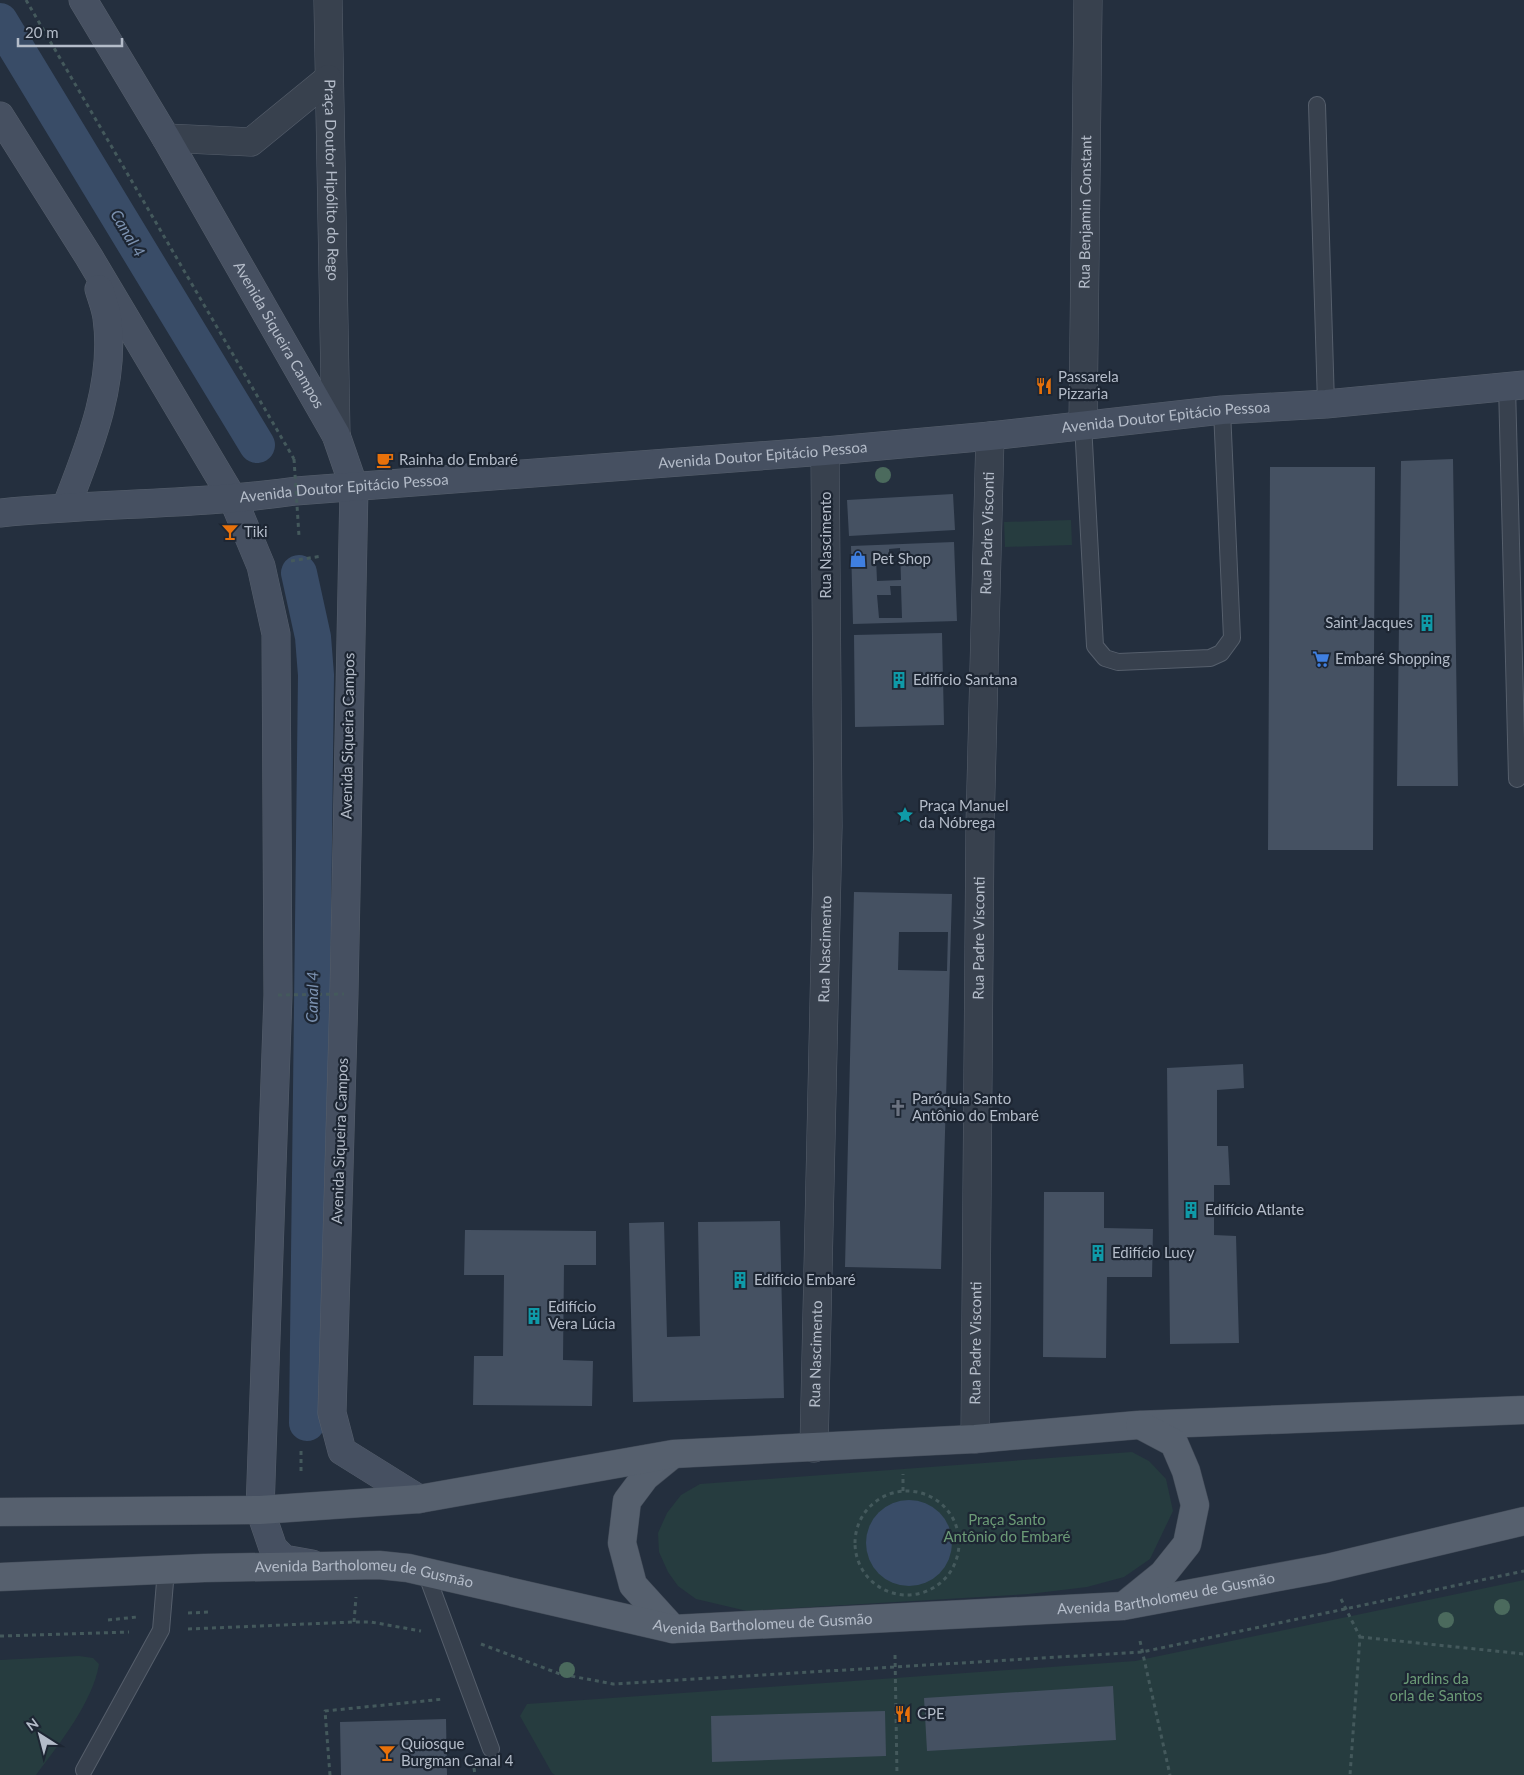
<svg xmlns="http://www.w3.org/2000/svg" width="1524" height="1775" font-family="Lato,sans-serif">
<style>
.green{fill:#263c3f}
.water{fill:#394c67}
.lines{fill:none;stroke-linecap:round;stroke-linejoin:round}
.canal{stroke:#394c67;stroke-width:36}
.building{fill:#455162;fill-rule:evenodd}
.service-casing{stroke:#565f6c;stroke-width:18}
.minor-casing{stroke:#565f6c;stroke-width:29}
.tertiary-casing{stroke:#565f6c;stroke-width:29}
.secondary-casing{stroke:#565f6c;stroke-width:29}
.primary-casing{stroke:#414a57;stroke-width:29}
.path{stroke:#44595c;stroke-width:3;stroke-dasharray:4 4;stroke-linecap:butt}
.service{stroke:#38414e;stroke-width:16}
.minor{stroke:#38414e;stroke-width:28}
.tertiary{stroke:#38414e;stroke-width:28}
.secondary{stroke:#465061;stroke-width:28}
.primary{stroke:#56606e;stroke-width:28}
.path-bridge{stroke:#44595c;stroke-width:3;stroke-dasharray:4 4;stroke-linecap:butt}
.tree{fill:#4b6a5d}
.labels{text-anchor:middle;stroke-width:4.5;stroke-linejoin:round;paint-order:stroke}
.street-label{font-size:15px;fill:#b4bcc9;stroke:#1d2633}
.poi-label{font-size:15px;fill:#b4bcc9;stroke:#1d2633;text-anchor:start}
.park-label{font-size:15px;fill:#6b9a76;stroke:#1d2633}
.water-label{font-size:16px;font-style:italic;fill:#7c92b1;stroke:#1d2633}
</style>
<rect width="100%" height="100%" fill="#242f3e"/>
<path class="green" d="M1071,520L1072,545L1005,547L1004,522Z
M1132,1452L1149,1461L1166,1479L1173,1511L1150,1559L1124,1577L1087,1587L1029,1594L747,1611L696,1599L678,1586L668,1572L659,1552L658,1533L667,1513L681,1495L700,1484Z
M1524,1580V1775H555L552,1773L520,1716L527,1704L1135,1661Z
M79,1656L93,1658L99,1664C93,1702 59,1744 36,1775H0V1660Z"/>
<path class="water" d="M866 1543a43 43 0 1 1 86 0a43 43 0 1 1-86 0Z"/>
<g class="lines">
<path class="canal" d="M0,21L257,445
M299,573L313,637L316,675L307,1423"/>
</g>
<path class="building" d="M1453,459L1458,786H1397L1401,461Z
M1270,467H1375L1373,850H1268Z
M953,494L955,530L849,536L847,500Z
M954,542L957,621L853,624L851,546ZM900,548L901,580L877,581L876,558L889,557V549ZM890,586H901L902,618H879L877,595H891Z
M942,633L944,725L855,727L854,635Z
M854,892L952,894L941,1269L845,1267ZM899,932H948L947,971L898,970Z
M1243,1064L1244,1088L1217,1090V1146H1228L1230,1185H1214V1235L1236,1236L1239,1343L1170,1344L1167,1068Z
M1044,1192H1104V1228L1153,1229L1152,1277H1107L1106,1358L1043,1357Z
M780,1221L784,1398L633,1402L629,1223L664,1222L667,1337L700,1336L698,1222Z
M465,1230L596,1231V1265H564L563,1360L593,1361L592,1406L473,1405L474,1356H503L504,1275H464Z
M1113,1686L1116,1740L927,1751L924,1698Z
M885,1711L886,1756L712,1762L711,1716Z
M446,1719L447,1775H341L340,1722Z"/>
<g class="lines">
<g class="service-casing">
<path id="service" d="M1317,105L1326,404
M1507,386L1517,779
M1083,424L1095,646L1105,658L1118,662L1210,658L1221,653L1232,638L1222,410
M426,1573L491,1749
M84,1770L161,1630L166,1570"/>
</g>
<g class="minor-casing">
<g id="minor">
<path id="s1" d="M328,0L336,435"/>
<path d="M166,138L251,142L328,79"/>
<path id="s2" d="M975,1439L980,826L990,436"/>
<path id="s3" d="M814,1448L828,826L825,451"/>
</g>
</g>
<g class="tertiary-casing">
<g id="tertiary">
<path id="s4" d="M1083,424L1088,0"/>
</g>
</g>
<g class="secondary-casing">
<g id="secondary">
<path id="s5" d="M83,0L166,138L336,435L354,487L344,994L332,1413L342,1451L419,1499"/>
<path d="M0,116L89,257L233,499L261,566L276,634L278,995L260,1510L273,1548L284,1559L312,1564"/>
<path d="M66,507C89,448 116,383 107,318C106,309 102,299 99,289"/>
<path id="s6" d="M0,513C98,503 198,505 296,491L825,451L990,436L1222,410L1326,404L1524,385"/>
</g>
</g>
<g class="primary-casing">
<g id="primary">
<path d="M672,1455L645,1477L627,1501L622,1543L633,1585L673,1629"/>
<path d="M0,1512L260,1510L419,1499L673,1454L975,1439L1138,1425L1524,1410"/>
<path id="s7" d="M0,1577L204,1568L379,1565L408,1568L673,1629L1123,1606L1327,1568L1524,1521"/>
<path d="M1126,1604L1163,1574L1187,1544L1195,1505L1186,1471L1174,1443L1140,1425"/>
</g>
</g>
<path class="path" d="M26,0L294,459
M291,561L322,556
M301,1451V1475
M855 1543a52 52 0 1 1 104 0a52 52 0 1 1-104 0Z
M903,1491V1474
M1341,1599L1360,1637L1350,1775
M188,1613L210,1612
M108,1620L137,1617
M354,1622L356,1597
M188,1629L354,1622H371L421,1631
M0,1636L129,1632
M1360,1637L1524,1654
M1140,1641L1170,1775
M481,1644L560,1674L613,1684L1142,1652L1524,1571
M895,1655L897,1775
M474,1768L475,1775
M330,1775L325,1711L444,1699"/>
<use href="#service" class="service"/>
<use href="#minor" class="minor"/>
<use href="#tertiary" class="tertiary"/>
<use href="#secondary" class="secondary"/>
<use href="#primary" class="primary"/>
<path class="path-bridge" d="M294,459L299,536
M278,995L344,994"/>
</g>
<g class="tree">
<circle cx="883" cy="475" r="8"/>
<circle cx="1502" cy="1607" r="8"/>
<circle cx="1446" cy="1620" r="8"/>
<circle cx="567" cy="1670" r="8"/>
</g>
<defs>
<g id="restaurant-bare" transform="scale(1.35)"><path d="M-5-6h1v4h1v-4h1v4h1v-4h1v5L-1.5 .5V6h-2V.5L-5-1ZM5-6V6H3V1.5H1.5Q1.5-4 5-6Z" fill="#e8710a" stroke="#1d2633" stroke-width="2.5" paint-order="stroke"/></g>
<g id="cafe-bare" transform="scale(1.35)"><path d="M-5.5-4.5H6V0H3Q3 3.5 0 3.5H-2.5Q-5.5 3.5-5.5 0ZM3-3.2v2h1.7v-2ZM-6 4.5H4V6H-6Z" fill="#e8710a" stroke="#1d2633" stroke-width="2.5" paint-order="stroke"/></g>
<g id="bar-bare" transform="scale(1.35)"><path d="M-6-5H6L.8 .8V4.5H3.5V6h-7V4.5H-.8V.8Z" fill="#e8710a" stroke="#1d2633" stroke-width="2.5" paint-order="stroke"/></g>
<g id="shop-bare" transform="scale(1.35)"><path d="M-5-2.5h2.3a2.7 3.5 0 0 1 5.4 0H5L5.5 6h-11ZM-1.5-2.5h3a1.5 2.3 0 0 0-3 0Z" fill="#3f7fe0" stroke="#1d2633" stroke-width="2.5" paint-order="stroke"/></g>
<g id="building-bare" transform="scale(1.35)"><path d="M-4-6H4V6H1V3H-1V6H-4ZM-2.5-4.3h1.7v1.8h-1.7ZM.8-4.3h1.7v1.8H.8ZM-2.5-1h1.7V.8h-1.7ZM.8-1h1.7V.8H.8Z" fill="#0f9aa8" stroke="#1d2633" stroke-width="2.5" paint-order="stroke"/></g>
<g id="supermarket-bare" transform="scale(1.35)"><path d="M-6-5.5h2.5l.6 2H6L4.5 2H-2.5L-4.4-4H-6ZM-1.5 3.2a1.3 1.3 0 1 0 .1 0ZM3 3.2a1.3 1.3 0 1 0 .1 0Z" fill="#3f7fe0" stroke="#1d2633" stroke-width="2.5" paint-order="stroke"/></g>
<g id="sight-bare" transform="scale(1.35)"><path d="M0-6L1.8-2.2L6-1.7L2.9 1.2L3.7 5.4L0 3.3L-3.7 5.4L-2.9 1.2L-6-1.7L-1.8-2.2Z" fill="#0f9aa8" stroke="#1d2633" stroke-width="2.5" paint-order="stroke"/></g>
<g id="church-bare" transform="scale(1.35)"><path d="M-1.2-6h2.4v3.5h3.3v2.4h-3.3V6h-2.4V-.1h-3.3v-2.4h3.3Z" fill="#6b7280" stroke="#1d2633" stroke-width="2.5" paint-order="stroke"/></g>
</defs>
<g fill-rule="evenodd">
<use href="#restaurant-bare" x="1044" y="386"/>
<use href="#cafe-bare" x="385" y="460"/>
<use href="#bar-bare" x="230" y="532"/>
<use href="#shop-bare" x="858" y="559"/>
<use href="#building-bare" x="1427" y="623"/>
<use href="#supermarket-bare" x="1321" y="659"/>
<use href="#building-bare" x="899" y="680"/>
<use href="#sight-bare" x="905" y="815"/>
<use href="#church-bare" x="898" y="1108"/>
<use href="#building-bare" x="1191" y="1210"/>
<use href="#building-bare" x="1098" y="1253"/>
<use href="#building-bare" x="740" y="1280"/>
<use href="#building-bare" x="534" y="1316"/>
<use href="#restaurant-bare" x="903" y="1714"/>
<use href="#bar-bare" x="387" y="1753"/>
</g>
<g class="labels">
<g class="street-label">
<text dy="5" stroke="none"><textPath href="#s1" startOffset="180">Praça Doutor Hipólito do Rego</textPath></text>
<text dy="5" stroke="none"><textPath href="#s4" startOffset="212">Rua Benjamin Constant</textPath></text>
<text dy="5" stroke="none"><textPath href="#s5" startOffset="388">Avenida Siqueira Campos</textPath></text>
<text dy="5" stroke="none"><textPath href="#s6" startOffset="1170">Avenida Doutor Epitácio Pessoa</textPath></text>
<text dy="5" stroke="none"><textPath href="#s6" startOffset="765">Avenida Doutor Epitácio Pessoa</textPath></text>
<text dy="5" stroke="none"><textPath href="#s6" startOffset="345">Avenida Doutor Epitácio Pessoa</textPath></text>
<text dy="5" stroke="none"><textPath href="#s2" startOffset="906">Rua Padre Visconti</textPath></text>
<text transform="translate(826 545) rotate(-90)" y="5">Rua Nascimento</text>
<text transform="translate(348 736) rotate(-89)" y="5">Avenida Siqueira Campos</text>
<text dy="5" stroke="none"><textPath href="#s2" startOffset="501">Rua Padre Visconti</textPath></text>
<text dy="5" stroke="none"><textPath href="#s3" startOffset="499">Rua Nascimento</textPath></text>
<text transform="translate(340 1141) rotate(-88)" y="5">Avenida Siqueira Campos</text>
<text dy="5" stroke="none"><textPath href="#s2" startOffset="96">Rua Padre Visconti</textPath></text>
<text dy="5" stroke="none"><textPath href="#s3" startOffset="94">Rua Nascimento</textPath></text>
<text dy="5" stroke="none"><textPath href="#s7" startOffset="365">Avenida Bartholomeu de Gusmão</textPath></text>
<text dy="5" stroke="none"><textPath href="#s7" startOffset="1175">Avenida Bartholomeu de Gusmão</textPath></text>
<text dy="5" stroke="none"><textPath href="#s7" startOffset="770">Avenida Bartholomeu de Gusmão</textPath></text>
</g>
<g class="poi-label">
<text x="1058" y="382">Passarela<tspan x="1058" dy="17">Pizzaria</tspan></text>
<text x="399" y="465">Rainha do Embaré</text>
<text x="244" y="537">Tiki</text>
<text x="872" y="564">Pet Shop</text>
<text x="1413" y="628" text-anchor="end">Saint Jacques</text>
<text x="1335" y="664">Embaré Shopping</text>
<text x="913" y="685">Edifício Santana</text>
<text x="919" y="811">Praça Manuel<tspan x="919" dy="17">da Nóbrega</tspan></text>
<text x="912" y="1104">Paróquia Santo<tspan x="912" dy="17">Antônio do Embaré</tspan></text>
<text x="1205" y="1215">Edifício Atlante</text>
<text x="1112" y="1258">Edifício Lucy</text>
<text x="754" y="1285">Edifício Embaré</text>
<text x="548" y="1312">Edifício<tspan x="548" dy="17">Vera Lúcia</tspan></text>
<text x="917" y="1719">CPE</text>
<text x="401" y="1749">Quiosque<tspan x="401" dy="17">Burgman Canal 4</tspan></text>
</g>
<g class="park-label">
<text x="1007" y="1525">Praça Santo<tspan x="1007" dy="17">Antônio do Embaré</tspan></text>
<text x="1436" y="1684">Jardins da<tspan x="1436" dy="17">orla de Santos</tspan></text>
</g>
<g class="water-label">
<text transform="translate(128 233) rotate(59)" y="6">Canal 4</text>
<text transform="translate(312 997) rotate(-89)" y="6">Canal 4</text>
</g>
</g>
<g transform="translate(40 1735) rotate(324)" stroke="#1d2633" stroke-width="4" paint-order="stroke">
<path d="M0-4L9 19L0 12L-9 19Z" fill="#b4bcc9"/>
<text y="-8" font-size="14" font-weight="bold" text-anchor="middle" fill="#b4bcc9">N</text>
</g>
<path d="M18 38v8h104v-8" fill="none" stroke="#b4bcc9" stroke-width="2.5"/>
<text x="25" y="38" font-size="15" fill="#b4bcc9" stroke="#1d2633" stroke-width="4" paint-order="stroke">20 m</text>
</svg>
